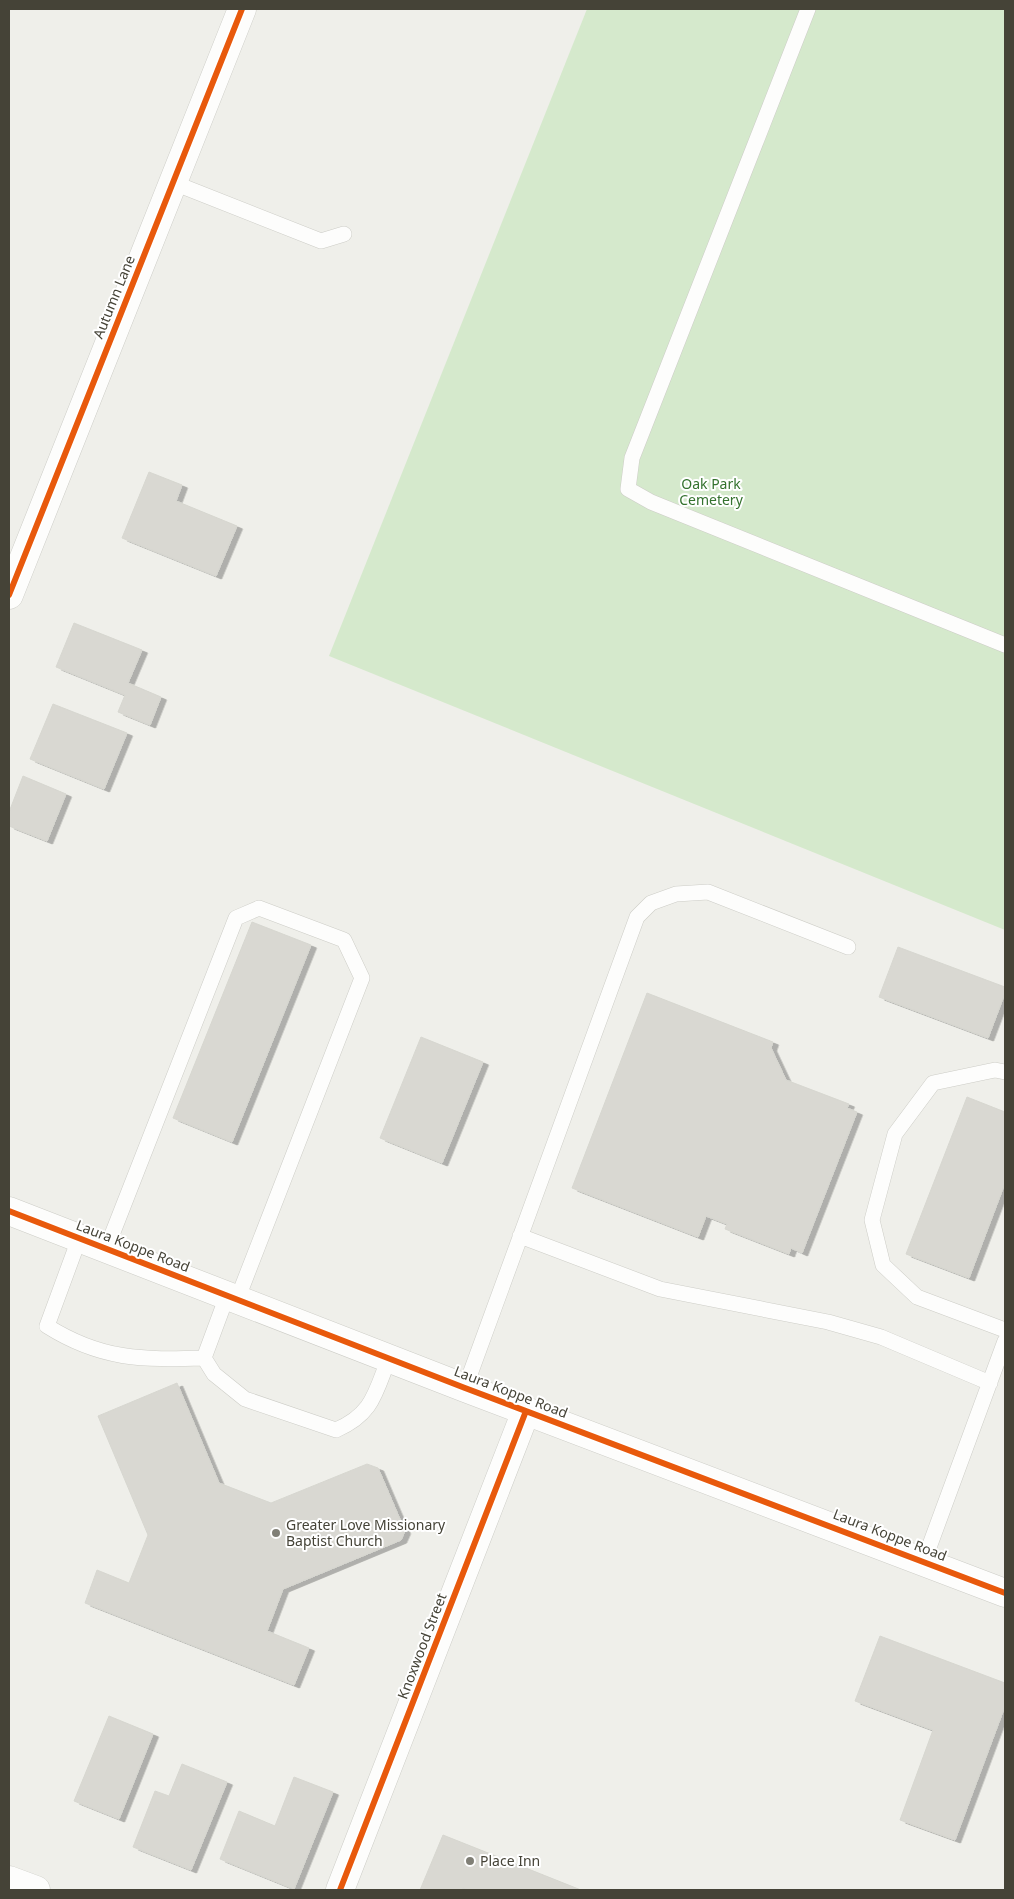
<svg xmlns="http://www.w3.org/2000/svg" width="1014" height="1899" font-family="'Noto Sans',sans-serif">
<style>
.green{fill:#d5e9cc}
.building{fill:#d9d8d2;stroke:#d7d7d0;filter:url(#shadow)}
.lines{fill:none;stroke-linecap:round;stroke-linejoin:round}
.service-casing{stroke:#cdcdc7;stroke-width:16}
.minor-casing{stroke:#cdcdc7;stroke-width:29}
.tertiary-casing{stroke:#cdcdc7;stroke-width:29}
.service{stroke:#fdfdfc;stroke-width:15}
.minor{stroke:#fdfdfc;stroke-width:28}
.tertiary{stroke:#fdfdfc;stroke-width:28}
.cycleway-casing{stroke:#fff;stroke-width:9}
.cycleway{stroke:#e8590c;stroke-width:6}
.poi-dot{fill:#807f76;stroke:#fff;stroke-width:2}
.labels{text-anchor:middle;stroke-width:4;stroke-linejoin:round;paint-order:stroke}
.street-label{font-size:14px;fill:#454337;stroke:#fff}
.park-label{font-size:14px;fill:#34722e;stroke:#fff}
.poi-label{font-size:14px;fill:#454337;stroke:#fff;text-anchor:start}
</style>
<defs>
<filter id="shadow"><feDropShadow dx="5.5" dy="3" stdDeviation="0" flood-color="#0004"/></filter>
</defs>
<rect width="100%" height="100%" fill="#efefea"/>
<path class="green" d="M587,9H1005V930L329,656Z"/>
<path class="building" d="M149,472L182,485L176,501L237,526L216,576L122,538Z
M74,623L142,650L128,683L161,697L150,725L118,712L125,695L56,667Z
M53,704L127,733L104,789L30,759Z
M23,776L66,794L47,841L9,826V812Z
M252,922L311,945L232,1142L173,1118Z
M898,947L1005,987V993L988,1038L879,997Z
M647,993L773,1042L771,1048L786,1080L849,1104L847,1108L857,1112L802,1253L791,1248L789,1254L725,1229L727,1224L706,1216L698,1237L572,1188Z
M421,1037L483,1062L442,1163L380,1138Z
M967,1097L1005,1112V1183L969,1278L906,1254Z
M177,1383L219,1483L271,1503L367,1464L378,1468L405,1531L401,1540L283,1589L267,1631L309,1648L294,1685L85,1603L97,1570L129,1583L148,1535L98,1416Z
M880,1636L1005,1683V1706L955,1840L900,1820L933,1730L855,1701Z
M109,1716L153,1734L119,1819L74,1801Z
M182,1764L227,1782L191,1870L133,1847L155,1791L169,1796Z
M294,1777L333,1792L294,1889L220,1859L239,1811L275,1826Z
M443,1835L581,1890H468L463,1888L462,1890H420Z"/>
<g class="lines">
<g class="service-casing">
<path id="service" d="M808,9L632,458L628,489L651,502L1005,645
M174,183L321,241L344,234
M1005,1072L995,1070L933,1083L895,1134L872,1220L883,1265L917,1297L1005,1330
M520,1236L660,1289L828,1322L881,1337L990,1383
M79,1239L47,1326C101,1360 142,1360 204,1358
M106,1250L236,918L259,908L344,940L362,978L237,1300
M227,1296L204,1358L214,1374L245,1399L336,1430C373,1414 375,1393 389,1358
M465,1388L637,917L651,903L676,894L708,892L848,947
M924,1561L1005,1341"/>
</g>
<g class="minor-casing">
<path id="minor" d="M9,595L242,9
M9,1880L36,1890
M340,1890L526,1411"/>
</g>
<g class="tertiary-casing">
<path id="tertiary" d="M9,1211L465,1388L1005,1593"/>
</g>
<use href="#service" class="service"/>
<use href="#minor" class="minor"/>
<use href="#tertiary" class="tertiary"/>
<g class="cycleway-casing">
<path id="cycleway" d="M9,595L242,9
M9,1211L465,1388L1005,1593
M340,1890L526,1411"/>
</g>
<use href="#cycleway" class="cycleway"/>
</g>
<g class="poi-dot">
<circle cx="276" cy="1533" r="5"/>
<circle cx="470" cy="1861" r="5"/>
</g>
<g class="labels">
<g class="street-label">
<text transform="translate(114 297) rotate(-68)" y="5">Autumn Lane</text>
<text transform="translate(133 1246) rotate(21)" y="5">Laura Koppe Road</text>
<text transform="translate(511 1392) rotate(21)" y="5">Laura Koppe Road</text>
<text transform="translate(890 1535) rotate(21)" y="5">Laura Koppe Road</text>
<text transform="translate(422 1646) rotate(-69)" y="5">Knoxwood Street</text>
</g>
<g class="park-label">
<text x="711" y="489">Oak Park<tspan x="711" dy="16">Cemetery</tspan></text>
</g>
<g class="poi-label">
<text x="286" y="1530">Greater Love Missionary<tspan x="286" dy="16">Baptist Church</tspan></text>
<text x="480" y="1866">Place Inn</text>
</g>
</g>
<rect width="1014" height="1899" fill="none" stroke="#454337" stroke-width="20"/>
</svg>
